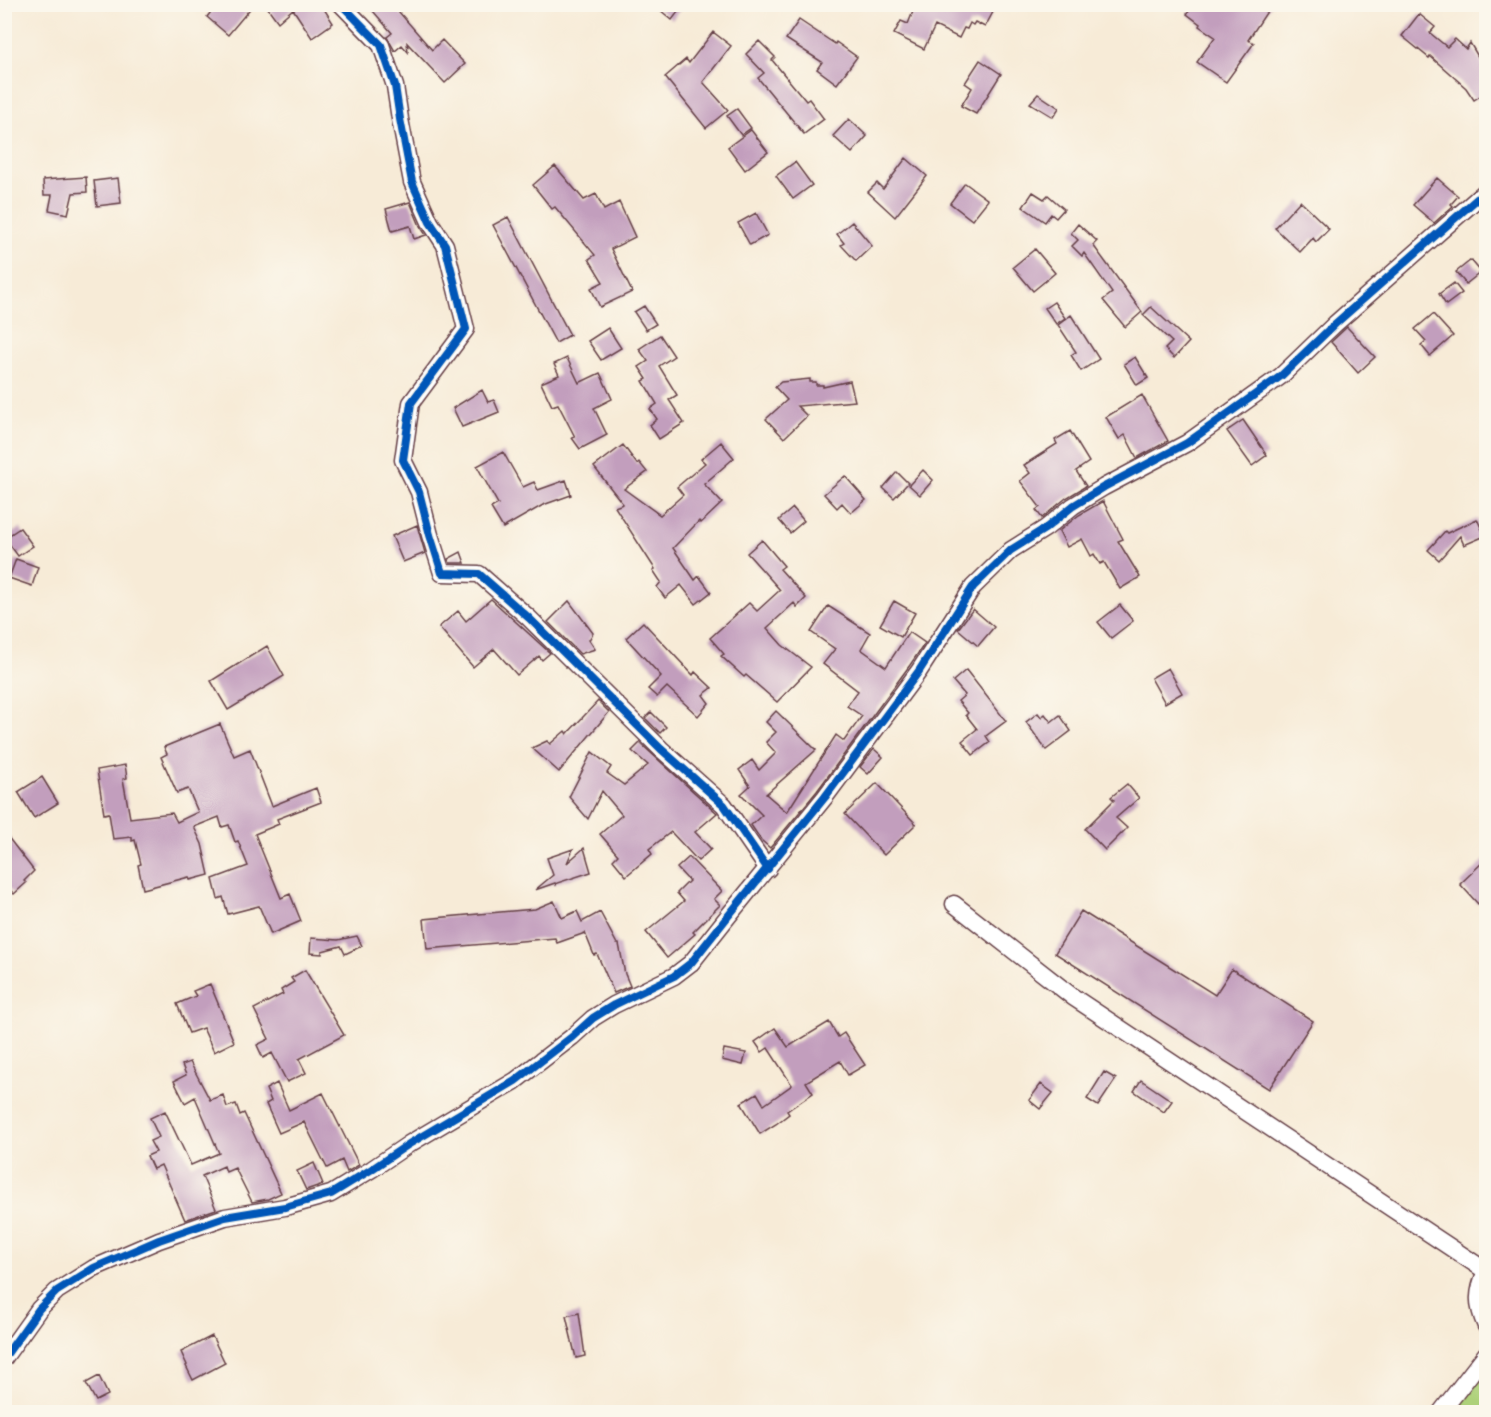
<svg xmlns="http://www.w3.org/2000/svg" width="1491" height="1417" font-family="'Shantell Sans',sans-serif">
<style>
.green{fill:#aed17a;stroke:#7c7852;stroke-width:1.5}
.building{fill:#c29ebd}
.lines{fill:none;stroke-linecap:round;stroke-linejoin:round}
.minor-casing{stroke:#643e45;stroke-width:19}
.minor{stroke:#fff;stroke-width:16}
.cycleway-casing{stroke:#fbf7ec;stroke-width:11}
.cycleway{stroke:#0057b8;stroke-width:8}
</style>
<rect width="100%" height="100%" fill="#fbf7ec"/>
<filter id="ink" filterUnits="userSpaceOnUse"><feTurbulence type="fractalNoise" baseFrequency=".0167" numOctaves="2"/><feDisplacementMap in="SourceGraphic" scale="12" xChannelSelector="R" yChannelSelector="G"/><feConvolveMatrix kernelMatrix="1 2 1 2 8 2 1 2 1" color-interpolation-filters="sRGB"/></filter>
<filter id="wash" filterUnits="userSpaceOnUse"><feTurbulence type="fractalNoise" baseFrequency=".008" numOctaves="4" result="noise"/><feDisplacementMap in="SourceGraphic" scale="24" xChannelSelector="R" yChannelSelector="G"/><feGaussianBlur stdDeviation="1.35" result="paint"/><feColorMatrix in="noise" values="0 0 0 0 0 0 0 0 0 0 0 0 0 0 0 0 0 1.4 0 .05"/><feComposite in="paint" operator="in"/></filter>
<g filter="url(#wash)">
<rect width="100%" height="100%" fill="#f7ebd7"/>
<path class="green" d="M1486,1354V1412H1441Z"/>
<g id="blocks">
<path class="building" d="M217,4H254L228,35L207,17Z
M265,4H321L333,23L312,38L293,9L278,22Z
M367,4H392L432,50L442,40L465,64L445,83L407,43L408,52L402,45L395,51L387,37L392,33Z
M653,4H684L672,20Z
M916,4H979L993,12L985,27L975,22L973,25L970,23L967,29L964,28L959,38L935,26L924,49L894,34L901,21L908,24Z
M1194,4H1272L1248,40L1254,43L1226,82L1197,62L1215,37L1199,26L1200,24L1187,14Z
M1419,14L1435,27L1430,33L1447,47L1455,39L1466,49L1470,43L1486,70V92L1474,100L1466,88L1430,56L1429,58L1402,36Z
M799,20L835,44L836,42L857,57L837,84L817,69L822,62L786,39Z
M713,32L731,46L703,82L728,110L706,128L665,77L686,59L689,63Z
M759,41L775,57L772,60L806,101L809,99L824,119L804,134L758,78L764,73L746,54Z
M980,60L1001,74L976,114L961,106L972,88L965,83Z
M1038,94L1059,108L1053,117L1030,103Z
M737,109L751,128L741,135L727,116Z
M849,119L867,136L852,153L833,136Z
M751,130L768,152L745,170L728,147Z
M906,158L927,176L895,217L868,192L877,183L883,189Z
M795,162L812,185L793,199L776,176Z
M555,166L584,200L596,194L604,210L619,202L635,237L611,249L632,292L600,307L591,288L603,282L589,259L595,255L555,207L552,209L533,185Z
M86,177L87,192L73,193L68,214L49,210L52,195H44L43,180Z
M118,178L121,203L97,206L94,181Z
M1437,178L1458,196L1451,204L1453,206L1434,223L1413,205Z
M965,183L988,200L972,220L950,203Z
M1033,192L1044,199L1048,195L1064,209L1056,218L1051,214L1045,222L1023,207Z
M1300,201L1329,229L1316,242L1313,238L1300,252L1275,228Z
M410,202L420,226L426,235L414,239L410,226L392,231L386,209Z
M756,213L768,235L750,245L738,223Z
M508,217L570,335L556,343L493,225Z
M852,222L872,246L856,261L841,245L844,243L837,234Z
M1078,224L1097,241L1093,245L1142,312L1125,327L1103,300L1112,293L1084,253L1082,256L1072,246L1078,240L1071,233Z
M1035,249L1055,273L1033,291L1013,267Z
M1471,260L1481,272L1466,284L1456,272Z
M1454,283L1462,293L1446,305L1439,294Z
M1054,302L1065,318L1056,324L1045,308Z
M644,306L656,324L646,330L634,312Z
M1151,307L1189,342L1174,358L1165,349L1172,342L1143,315Z
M1433,314L1453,336L1430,356L1421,345L1426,341L1415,329Z
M1071,315L1099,359L1081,371L1071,355L1076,352L1058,325Z
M1347,327L1375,357L1358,373L1331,342Z
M608,328L621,348L601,360L588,341Z
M660,335L674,356L659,366L677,395L669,400L684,423L659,439L650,425L657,419L650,409L657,404L643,381L647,379L639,367L648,361L639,349Z
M1135,357L1148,378L1137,385L1124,364Z
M567,358L579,383L600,373L612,399L594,408L607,435L580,449L572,438L575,437L558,404L552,406L541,383L559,375L554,364Z
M810,379V382H816V385H823V387L850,381L855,401L797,406L807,416L784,438L766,419L787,400L775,387L781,382Z
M482,390L488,402L494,400L499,412L462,427L453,408Z
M1142,395L1168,441L1137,458L1125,435L1119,439L1106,417Z
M1243,420L1267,455L1252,466L1227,431Z
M1070,431L1089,462L1076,471L1086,486L1066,498L1042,518L1036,510L1040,507L1020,481L1030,473L1024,465L1057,444L1055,440Z
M721,442L734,458L704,484L722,503L701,523L699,521L673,548L695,580L699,576L711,592L696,604L681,585L665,598L657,587L661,582L653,570L655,569L615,507L623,504L594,467L623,445L637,464L639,462L647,472L624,489L660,515L683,495L677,487L705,463L701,459Z
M503,452L523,487L534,482L538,490L566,480L571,495L543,505L503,528L491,508L498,504L477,466Z
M923,470L933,480L920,495L909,485Z
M897,472L908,483L894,498L883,488Z
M845,476L866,500L851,513L842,503L837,508L824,494Z
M1103,501L1123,539L1118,541L1140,577L1120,589L1104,562L1100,564L1094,554L1091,556L1082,539L1067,547L1059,531L1079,515Z
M793,508L804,521L790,533L779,520Z
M1477,519L1485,536L1464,545L1460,536L1439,560L1428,550L1445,531L1447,533Z
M417,525L425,553L403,562L392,536Z
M20,528L33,546L18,556L5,538Z
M762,540L784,566L780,569L806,598L797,607L794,603L767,628L782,645L811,667L777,702L746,675L744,677L721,656L724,654L710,638L749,603L757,611L780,590L747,553Z
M461,552L465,563H450L448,559Z
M16,559L38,567L32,586L9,578Z
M491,599L550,653L542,660L539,656L517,675L494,649L473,667L439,627L458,611L466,621Z
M569,601L593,633L589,640L595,649L580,654L548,622Z
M894,601L915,613L901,637L880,625Z
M1120,605L1133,621L1111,638L1098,622Z
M828,606L870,633L861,649L886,667L909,632L925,643L910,665L817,791L770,848L761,840L751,825L762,815L741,794L750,786L739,770L752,760L759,770L776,753L766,742L776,732L766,722L776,711L816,750L766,794L787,812L836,735L844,741L862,716L847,706L858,691L823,664L835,649L811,632Z
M973,609L994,627L978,646L958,629Z
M643,622L693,675L695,672L712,688L703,695L709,703L698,716L667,687L657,697L648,689L661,676L626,638Z
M267,646L284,676L228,710L211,681Z
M1168,668L1182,693L1165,703L1151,678Z
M966,670L1006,721L986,736L990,742L973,755L962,741L977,729L966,715L968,713L958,701L965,695L953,681Z
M598,701L609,712L559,772L532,748L547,741L550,744L565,731L567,734Z
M651,712L666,727L660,733L645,718Z
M1038,713L1041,717L1045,714L1051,722L1060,715L1071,731L1046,750L1026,722Z
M220,724L234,756L250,749L272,806L316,788L321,802L277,819L279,824L255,834L281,898L290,894L301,921L271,934L259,906L228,914L223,897L218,899L213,879L248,866L238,841L235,842L229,825L222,827L219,817L194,827L202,844L209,875L190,880L189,877L143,889L138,865L141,864L135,840L132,841V837L113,839L109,813L104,814L97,770L125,765L127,778L123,779L130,818L172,813L177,822L198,812L188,789L177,793L161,757L167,754L164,747Z
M640,743L717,813L695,832L711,849L698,861L671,832L649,849L652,854L626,876L613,860L618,855L600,834L622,815L602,791L588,819L569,797L592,752L611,767L607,773L624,785L648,765L632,751Z
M874,749L883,757L868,774L860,767Z
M42,777L58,803L34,818L18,792Z
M877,783L916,824L884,855L845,814Z
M1127,784L1139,798L1116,818L1127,828L1105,850L1085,829L1114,800L1111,797Z
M4,832L34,871L24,881L26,883L14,894L4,884Z
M584,848L591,872L557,883L556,885L555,883L535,890L553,875L547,858L573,849L567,863Z
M689,857L722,891L714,899L720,905L693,932L695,934L667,958L646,932L684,901L677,893L689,881L677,868Z
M1486,859V896L1478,904L1460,884Z
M554,901L562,918L577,911L582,922L600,912L617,944H619L625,974L630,986L614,993L597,954L594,955L585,933L557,943L555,938L427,949L424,919L535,909Z
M1081,911L1215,995L1232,969L1313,1021L1269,1089L1055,953Z
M357,936L362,946L345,954L341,946L322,951V954L310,953L311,938L338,940Z
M305,970L344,1035L299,1059L306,1073L287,1082L272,1053L263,1058L257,1045L269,1039L254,1009L283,994L281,990L294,982L291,978Z
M210,984L234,1042L214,1052L203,1028L189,1033L177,1004L196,996L193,991Z
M829,1022L838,1037L844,1033L865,1065L848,1075L840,1061L806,1082L813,1093L787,1111L789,1114L776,1124L760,1134L741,1103L757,1093L764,1105L792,1085L768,1048L762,1052L755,1042L775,1028L788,1047Z
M724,1049L746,1053L743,1065L722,1060Z
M190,1062L210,1100L223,1095L227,1107L236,1104L240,1115L244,1113L281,1193L268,1199L252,1202L235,1168L226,1172L224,1166L202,1176L216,1209L185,1220L161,1165L153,1169L147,1156L156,1152L150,1141L159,1137L150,1118L165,1111L191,1165L219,1153L195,1097L185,1103L174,1081L186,1075L182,1065Z
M1104,1072L1116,1079L1098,1106L1087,1099Z
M1141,1080L1172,1101L1164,1112L1134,1091Z
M277,1083L289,1110L323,1093L359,1165L347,1172L342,1160L327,1168L304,1122L279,1133L266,1104L271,1101L266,1089Z
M1041,1084L1053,1093L1040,1109L1029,1100Z
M314,1163L323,1184L306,1190L297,1171Z
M579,1313L585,1356L576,1358L566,1316Z
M212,1336L225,1363L193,1380L186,1366L187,1365L181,1352Z
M99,1376L108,1395L96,1401L86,1383Z"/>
</g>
</g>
<g filter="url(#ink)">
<use href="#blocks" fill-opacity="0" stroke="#643e45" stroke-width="1.5"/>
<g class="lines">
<g class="minor-casing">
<path id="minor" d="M341,4L381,45L395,86L400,119L412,182L430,222L445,245L466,329L411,403L403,460L419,492L430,535L442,573L479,574L529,618L661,749L724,805L768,869
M954,904L1073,997L1486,1271
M1486,1271C1477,1292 1476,1304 1486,1326
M4,1358L39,1309L57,1291L94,1268L159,1240L225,1217L285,1207L331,1194L372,1169L409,1144L515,1081L572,1037L593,1018L614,1005L674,976L691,963L729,915L825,797L919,671L973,587L1011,550L1046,528L1073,506L1104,487L1187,443L1281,376L1335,324L1486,191
M1441,1412L1486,1354"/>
</g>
<use href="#minor" class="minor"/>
<g class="cycleway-casing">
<path id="cycleway" d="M341,4L381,45L395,86L400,119L412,182L430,222L445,245L466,329L411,403L403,460L419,492L430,535L442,573L479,574L529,618L661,749L724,805L768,869
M4,1358L39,1309L57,1291L94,1268L159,1240L225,1217L285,1207L331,1194L372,1169L409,1144L515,1081L572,1037L593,1018L614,1005L674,976L691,963L729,915L825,797L919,671L973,587L1011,550L1046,528L1073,506L1104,487L1187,443L1281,376L1335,324L1486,191"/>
</g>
<use href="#cycleway" class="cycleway"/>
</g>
</g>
<rect width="1491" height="1417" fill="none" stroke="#fbf7ec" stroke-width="24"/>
</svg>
